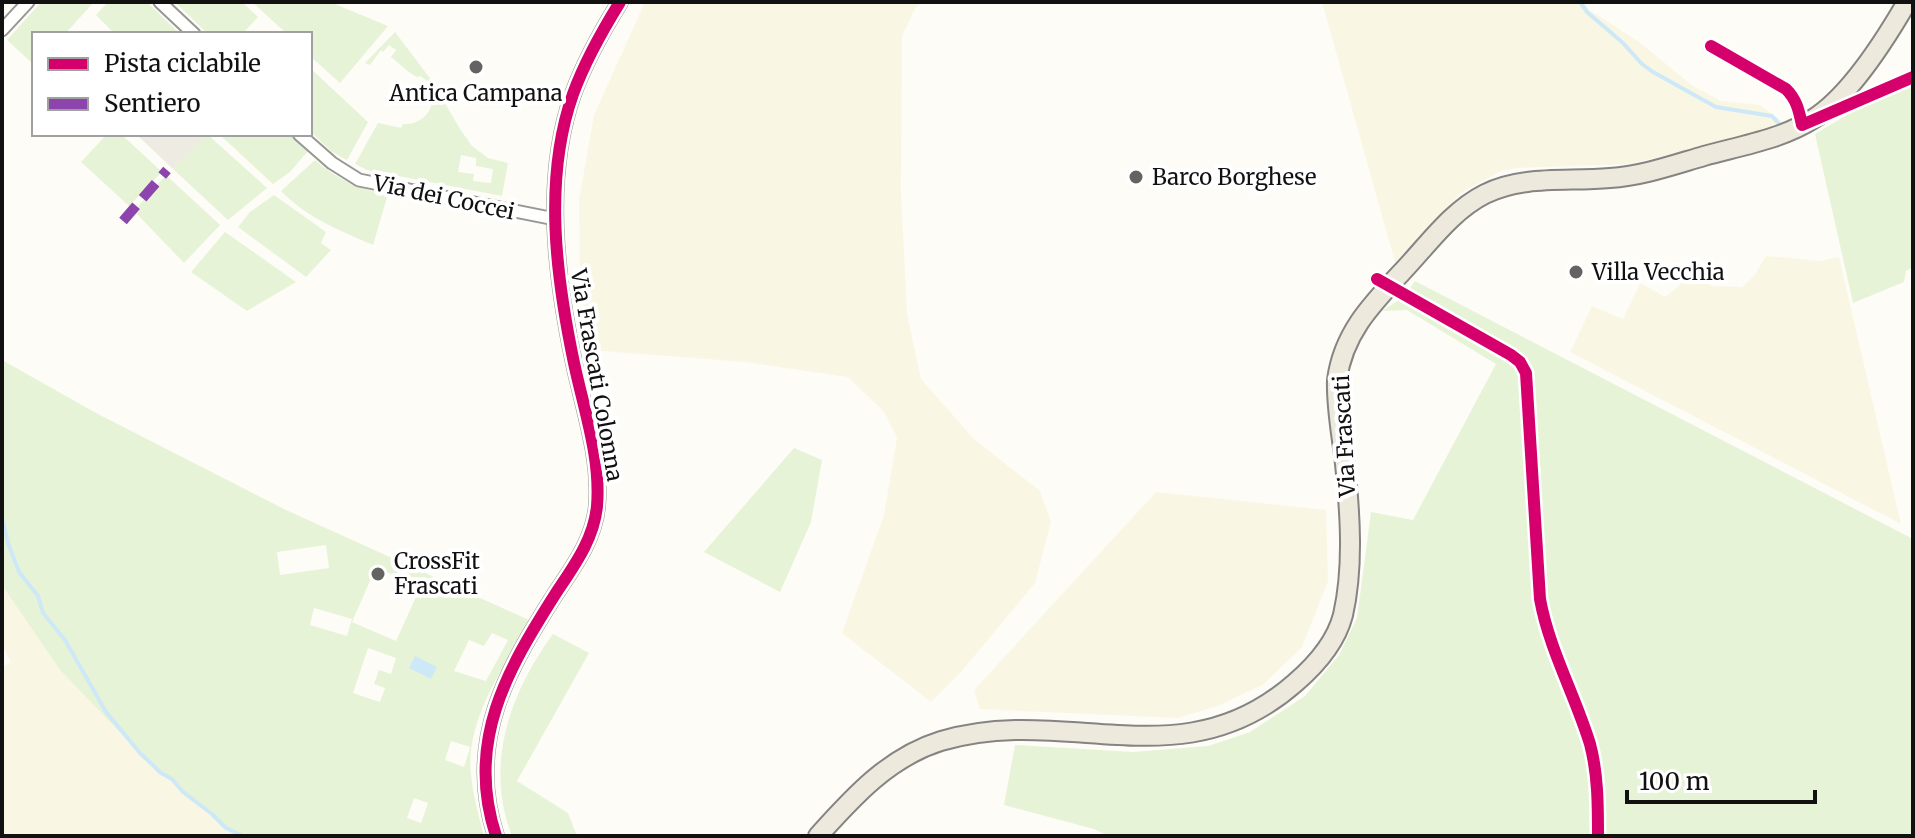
<svg xmlns="http://www.w3.org/2000/svg" width="1915" height="838" font-family="Merriweather,serif">
<style>
.farmland{fill:#f9f7e4}
.green{fill:#e7f3d7;fill-rule:evenodd}
.plaza{fill:#edebe2}
.water{fill:#cde8f7}
.lines{fill:none;stroke-linecap:round;stroke-linejoin:round}
.stream{stroke:#cde8f7;stroke-width:4}
.minor-casing{stroke:#979795;stroke-width:15}
.tertiary-casing{stroke:#979795;stroke-width:18}
.primary-casing{stroke:#858482;stroke-width:22}
.minor{stroke:#fffffe;stroke-width:11}
.tertiary{stroke:#fffffe;stroke-width:14}
.primary{stroke:#ede9dc;stroke-width:18}
.quiet{stroke:#8e44ad;stroke-width:10;stroke-dasharray:20 10;stroke-linecap:butt}
.cycleway-casing{stroke:#fff;stroke-width:17}
.cycleway{stroke:#d6006c;stroke-width:12}
.poi-dot{fill:#646362;stroke:#fff;stroke-width:3}
.labels{text-anchor:middle;stroke-width:8;stroke-linejoin:round;paint-order:stroke}
.poi-label{font-size:22px;fill:#111;stroke:#fff;text-anchor:start}
.street-label{font-size:22px;fill:#111;stroke:#fff}
</style>
<rect width="100%" height="100%" fill="#fdfcf7"/>
<path class="farmland" d="M645,2H923L916,7L902,36L901,192L907,314L921,379L974,439L1040,491L1051,522L1035,583L962,671L931,702L842,633L884,515L897,438L884,412L848,377L745,362L590,350L580,280L579,200L594,115Z
M1322,2H1584L1588,9L1639,42L1693,86L1721,101L1760,105L1784,123L1713,144L1630,164L1517,168L1501,171L1461,193L1395,262Z
M1766,256L1820,261L1839,257L1901,524L1570,352L1592,306L1623,319L1640,283L1665,297L1679,286L1687,270L1712,286L1742,287L1754,276Z
M1156,492L1326,510L1328,581L1302,647L1264,684L1220,705L1178,718L980,709L974,690Z
M2,583L60,670L161,773L172,779L183,792L212,814L228,830L243,836H2V667L11,662L2,645Z"/>
<path class="green" d="M41,2H94L65,34H34V65L7,40Z
M108,2H147L180,34H115L96,15Z
M175,2H242L258,17L242,34H208Z
M252,2H330L388,26L340,83L310,56V34H287Z
M395,32L432,81L460,129L472,146L488,158L508,163L502,196L367,170L355,164L378,123L401,128L403,124C431,126 443,92 422,77C420,76 418,77 417,77C408,73 399,63 391,57L396,50L389,45L383,52L381,50L370,65L365,63ZM461,155L476,158V166L493,169L491,183L473,181L474,174L458,172Z
M310,68L368,122L347,160L332,152L310,131Z
M1913,82V267L1906,271L1904,282L1853,303L1815,134L1864,105Z
M107,134H121L162,172L129,206L81,162Z
M207,134L267,188L228,220L173,169Z
M219,134H289L308,151L290,172L273,184Z
M315,160C336,179 360,190 388,194L373,245C339,230 307,218 281,191Z
M166,175L220,225L184,263L134,211Z
M274,195L326,232L321,243L331,250L306,277L238,227L250,212Z
M225,232L296,282L247,311L191,272Z
M1415,281L1913,539V836H1108L1094,829L1004,805L1015,745L1133,752L1208,746L1250,732L1305,696L1339,655L1357,618L1371,512L1413,520L1496,364L1407,310L1382,311L1405,296Z
M2,360L96,413L286,510L531,621C504,666 465,720 471,775C473,796 479,816 484,836H243L228,830L212,814L183,792L172,779L161,773L140,753L60,670L4,588L2,583ZM326,545L329,568L280,575L277,552ZM376,567L420,588L396,641L352,622ZM314,608L352,619L347,636L310,625ZM492,633L508,640L486,681L454,671L469,640L484,646ZM368,648L396,658L391,674L379,670L374,684L385,688L380,702L353,693ZM451,741L470,747L464,767L445,760ZM414,798L428,803L421,823L407,818Z
M794,448L822,460L811,522L780,592L704,552Z
M553,634L589,653L517,781L568,813L577,836H512C484,764 510,693 553,634Z"/>
<path class="plaza" d="M136,134H207L173,169Z"/>
<path class="water" d="M415,656L437,667L431,679L409,668Z"/>
<g class="lines">
<path class="stream" d="M1580,2L1587,12L1623,43L1642,64L1653,72L1716,107L1772,116L1779,124
M2,518L8,543L19,572L38,596L43,613L65,640L106,712L140,753L161,773L172,779L183,792L212,814L226,828L243,836"/>
<g class="minor-casing">
<path id="minor" d="M160,2L194,34
M2,30L28,2
M1711,46L1786,89C1797,100 1799,111 1802,125L1806,124
M1826,115L1913,77
M299,134L332,163L359,180L555,219
M1377,279L1511,355L1520,362L1526,373L1540,599C1549,649 1575,695 1590,744C1598,774 1598,805 1598,836"/>
</g>
<g class="tertiary-casing">
<path id="tertiary" d="M496,836C465,742 507,670 556,593C574,566 594,539 597,506C601,458 584,410 574,363C556,277 543,179 573,94C585,61 602,31 620,2"/>
</g>
<g class="primary-casing">
<path id="primary" d="M818,836C853,797 889,757 941,741C1068,703 1181,783 1295,683C1316,665 1336,642 1343,615C1354,567 1350,512 1345,464C1342,436 1336,408 1337,380C1343,334 1371,305 1401,273C1427,246 1451,211 1485,194C1524,175 1567,182 1610,178C1642,176 1673,165 1704,156C1740,146 1782,139 1813,119C1850,96 1885,40 1907,2"/>
</g>
<use href="#minor" class="minor"/>
<use href="#tertiary" class="tertiary"/>
<use href="#primary" class="primary"/>
<path class="quiet" d="M123,221L167,170"/>
<g class="cycleway-casing">
<path id="cycleway" d="M1711,46L1786,89C1797,100 1799,111 1802,125L1913,77
M1377,279L1511,355L1520,362L1526,373L1540,599C1549,649 1575,695 1590,744C1598,774 1598,805 1598,836
M496,836C465,742 507,670 556,593C574,566 594,539 597,506C601,458 584,410 574,363C556,277 543,179 573,94C585,61 602,31 620,2"/>
</g>
<use href="#cycleway" class="cycleway"/>
</g>
<g class="poi-dot">
<circle cx="476" cy="67" r="8"/>
<circle cx="1136" cy="177" r="8"/>
<circle cx="1576" cy="272" r="8"/>
<circle cx="378" cy="574" r="8"/>
</g>
<g class="labels">
<g class="poi-label">
<text x="476" y="101" text-anchor="middle">Antica Campana</text>
<text x="1152" y="185">Barco Borghese</text>
<text x="1592" y="280">Villa Vecchia</text>
<text x="394" y="569">CrossFit<tspan x="394" dy="25">Frascati</tspan></text>
</g>
<g class="street-label">
<text transform="translate(444 197) rotate(12)" y="8">Via dei Coccei</text>
<text transform="translate(597 375) rotate(80)" y="8">Via Frascati Colonna</text>
<text transform="translate(1344 436) rotate(-93)" y="8">Via Frascati</text>
</g>
</g>
<rect width="1915" height="838" fill="none" stroke="#111111" stroke-width="8"/>
<rect x="32" y="32" width="280" height="104" fill="#ffffff" stroke="#a0a0a0" stroke-width="2"/>
<rect x="48" y="58" width="40" height="12" fill="#d6006c" stroke="#a0a0a0" stroke-width="2"/>
<text x="104" y="72" font-size="24" fill="#111111">Pista ciclabile</text>
<rect x="48" y="98" width="40" height="12" fill="#8e44ad" stroke="#a0a0a0" stroke-width="2"/>
<text x="104" y="112" font-size="24" fill="#111111">Sentiero</text>
<path d="M1627 790v12h188v-12" fill="none" stroke="#111111" stroke-width="4"/>
<text x="1639" y="790" font-size="24" fill="#111111" stroke="#ffffff" stroke-width="6" paint-order="stroke">100 m</text>
</svg>
